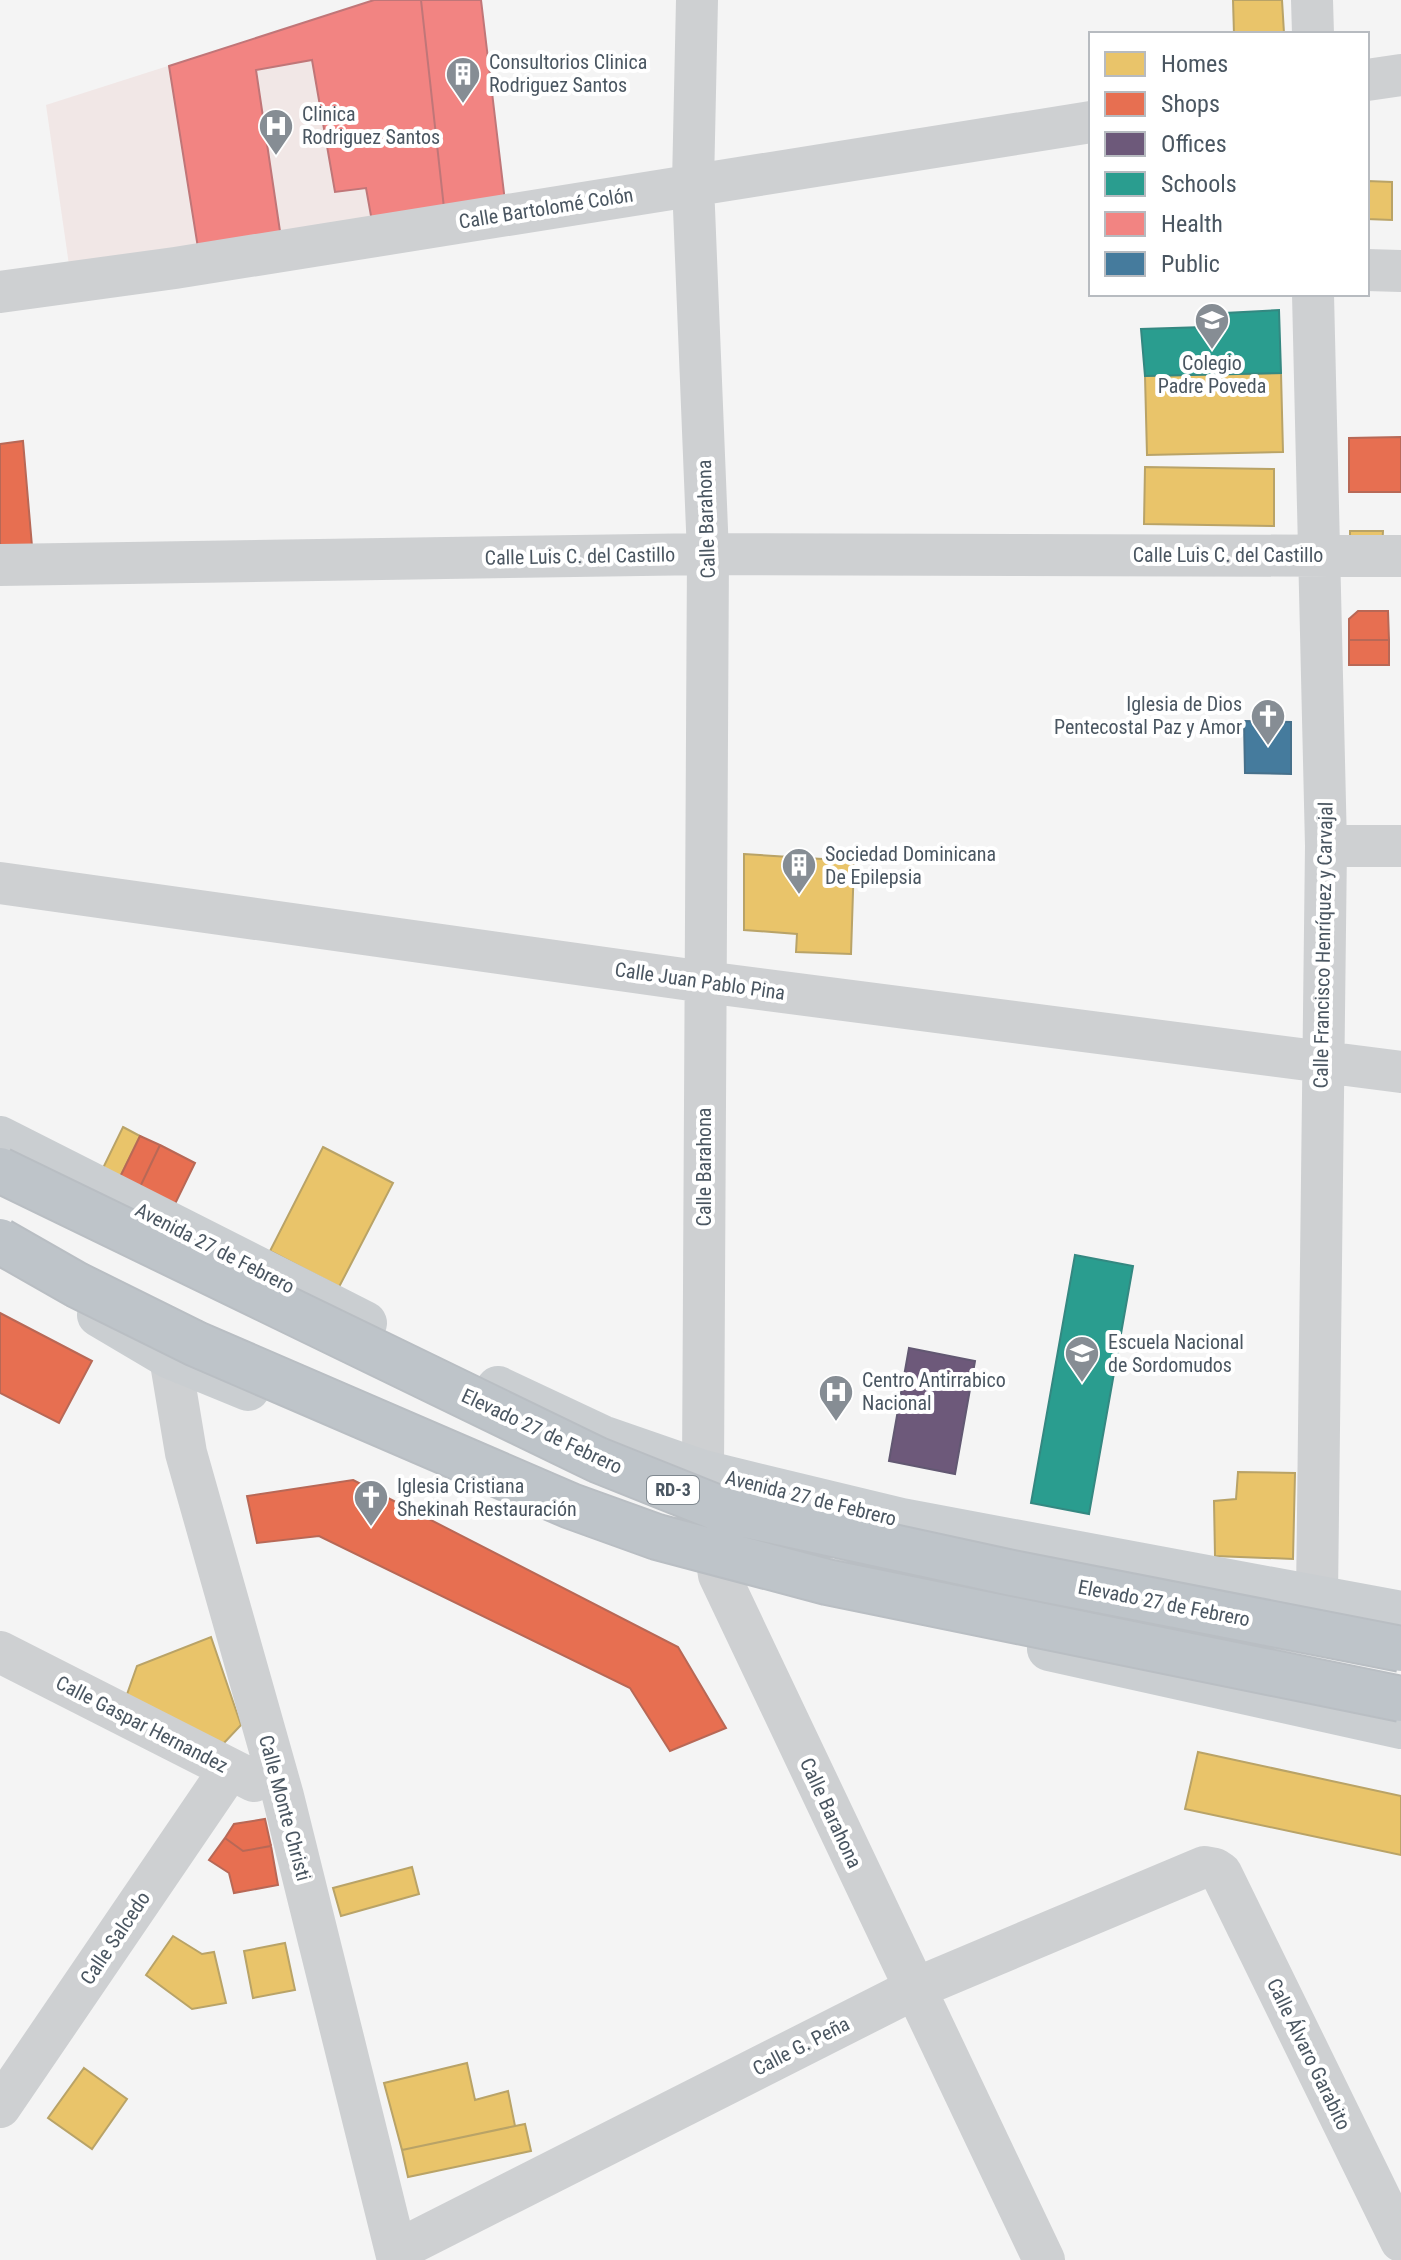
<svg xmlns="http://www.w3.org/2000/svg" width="1401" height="2260" font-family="'Roboto Condensed',sans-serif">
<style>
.medical{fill:#f1e7e6}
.homes{fill:#e9c46a;stroke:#b9a367;stroke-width:2}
.shops{fill:#e76f51;stroke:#b86856;stroke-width:2}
.offices{fill:#6d597a;stroke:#625872;stroke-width:2}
.schools{fill:#2a9d8f;stroke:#348881;stroke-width:2}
.health{fill:#f28482;stroke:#c07678;stroke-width:2}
.public{fill:#457b9d;stroke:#46708b;stroke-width:2}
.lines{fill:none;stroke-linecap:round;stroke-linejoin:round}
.street{stroke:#ced0d2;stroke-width:42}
.primary{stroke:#caced1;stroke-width:44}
.highway-bridge-casing{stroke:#b9bec3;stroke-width:48;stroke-linecap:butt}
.highway-bridge{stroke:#bec4c9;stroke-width:44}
.labels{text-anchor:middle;stroke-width:8;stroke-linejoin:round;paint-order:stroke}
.shield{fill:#fff;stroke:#808990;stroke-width:2}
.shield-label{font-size:18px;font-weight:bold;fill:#4a5661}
.poi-label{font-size:20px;fill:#4a5661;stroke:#fff;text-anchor:start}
.street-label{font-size:20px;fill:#4a5661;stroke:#fff}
</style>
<rect width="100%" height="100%" fill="#f4f4f4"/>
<path class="medical" d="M374,0L506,210L69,265L46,105Z"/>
<path class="homes" d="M1233,0H1282L1284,33L1234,34Z
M1367,181L1392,182V220L1367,219Z
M1281,373L1283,452L1147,455L1145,376Z
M1145,467L1274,469V526L1144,524Z
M1350,531H1383L1382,550L1350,543Z
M744,854L854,861L851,954L796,952L797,934L744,930Z
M123,1127L140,1136L120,1177L103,1168Z
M323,1147L393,1183L339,1287L270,1251Z
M1238,1472L1295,1473L1293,1559L1215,1556L1214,1501L1236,1499Z
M211,1637L241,1725L223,1744L125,1700L137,1666Z
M1198,1752L1401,1796V1855L1185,1809Z
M412,1867L419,1894L341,1916L333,1888Z
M173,1936L202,1954L214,1952L226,2003L192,2009L146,1975Z
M285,1943L295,1990L253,1998L244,1951Z
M467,2063L475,2100L508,2091L515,2126L402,2150L384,2083Z
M84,2068L127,2099L92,2149L48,2118Z
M525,2124L531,2151L408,2177L402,2150Z"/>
<path class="shops" d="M1401,437V492H1349V438Z
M23,441L33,558L0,557V444Z
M1358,611H1388L1389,640H1349V619Z
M1349,640H1389V665H1349Z
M140,1136L160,1145L140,1187L120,1177Z
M160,1145L195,1163L175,1204L140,1187Z
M0,1313L92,1361L59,1423L0,1393Z
M353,1480L678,1647L726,1728L670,1751L630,1688L319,1536L257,1543L247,1496Z
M265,1819L271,1846L243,1851L225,1838L234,1824Z
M225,1838L243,1851L271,1846L278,1885L234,1893L229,1873L209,1860Z"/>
<path class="offices" d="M909,1348L975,1361L955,1474L889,1461Z"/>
<path class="schools" d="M1279,310L1281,373L1145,376L1141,329L1205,327L1206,314Z
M1075,1255L1133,1266L1089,1514L1031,1503Z"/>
<path class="health" d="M374,0H421L445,217L373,227L366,188L335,192L312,60L256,70L281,238L198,248L169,66Z
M421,0H481L506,210L445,217Z"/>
<path class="public" d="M1244,721L1291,722V774L1245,773Z"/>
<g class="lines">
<path class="street" d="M697,0L693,184L708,554L703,1472L719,1575L1044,2260
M1312,0L1313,34
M1367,80L1401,75
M1367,270L1401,271
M0,292L175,268L1091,122
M1313,294L1326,846L1317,1596
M0,565L708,554L1401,556
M1326,846H1401
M0,883L705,982L1401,1072
M170,1357L186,1453L283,1796L398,2260
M0,1652L254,1781
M0,2107L230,1769
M396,2251L914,1989L1204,1867L1215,1869L1221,1873L1401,2241"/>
<path class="primary" d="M0,1138L365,1323
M99,1315L170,1357L248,1389
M498,1388L602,1437L703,1472L901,1520L1401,1613
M1049,1649L1401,1727"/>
<g class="highway-bridge-casing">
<path id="highway-bridge" d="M0,1170L598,1460L723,1510L1012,1573L1401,1649
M0,1241L77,1285L196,1344L571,1506L657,1537L827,1582L1401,1699"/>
</g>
<use href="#highway-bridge" class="highway-bridge"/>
</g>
<defs>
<g id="building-pin" transform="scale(1.8)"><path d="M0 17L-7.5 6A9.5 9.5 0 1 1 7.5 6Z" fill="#868d94" stroke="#fff"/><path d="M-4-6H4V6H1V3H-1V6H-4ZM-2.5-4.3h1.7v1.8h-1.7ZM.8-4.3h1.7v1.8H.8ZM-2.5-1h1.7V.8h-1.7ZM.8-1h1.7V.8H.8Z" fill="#fff"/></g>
<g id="hospital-pin" transform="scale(1.8)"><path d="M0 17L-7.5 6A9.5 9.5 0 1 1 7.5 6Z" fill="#868d94" stroke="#fff"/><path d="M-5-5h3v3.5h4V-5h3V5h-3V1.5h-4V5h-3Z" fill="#fff"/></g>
<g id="school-pin" transform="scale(1.8)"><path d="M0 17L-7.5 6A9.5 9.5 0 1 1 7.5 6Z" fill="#868d94" stroke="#fff"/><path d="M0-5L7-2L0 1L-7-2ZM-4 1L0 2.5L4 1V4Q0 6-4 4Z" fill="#fff"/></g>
<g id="church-pin" transform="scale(1.8)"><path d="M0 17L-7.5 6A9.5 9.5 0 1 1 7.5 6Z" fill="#868d94" stroke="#fff"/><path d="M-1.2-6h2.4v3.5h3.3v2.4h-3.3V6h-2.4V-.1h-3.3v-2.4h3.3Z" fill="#fff"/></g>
</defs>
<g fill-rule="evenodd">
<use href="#building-pin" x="463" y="74"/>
<use href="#hospital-pin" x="276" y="126"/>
<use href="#school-pin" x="1212" y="320"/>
<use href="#church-pin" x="1268" y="716"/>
<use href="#building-pin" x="799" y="865"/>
<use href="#school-pin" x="1082" y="1353"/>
<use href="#hospital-pin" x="836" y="1392"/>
<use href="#church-pin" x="371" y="1497"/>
</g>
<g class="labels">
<rect class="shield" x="647" y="1476" width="52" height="28" rx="6"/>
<g class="shield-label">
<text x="673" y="1496">RD-3</text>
</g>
<g class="poi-label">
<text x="489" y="69">Consultorios Clinica<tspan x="489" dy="23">Rodriguez Santos</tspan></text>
<text x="302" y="121">Clinica<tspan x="302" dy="23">Rodriguez Santos</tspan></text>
<text x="1212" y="370" text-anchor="middle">Colegio<tspan x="1212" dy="23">Padre Poveda</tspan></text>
<text x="1242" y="711" text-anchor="end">Iglesia de Dios<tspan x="1242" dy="23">Pentecostal Paz y Amor</tspan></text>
<text x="825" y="861">Sociedad Dominicana<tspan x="825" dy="23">De Epilepsia</tspan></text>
<text x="1108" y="1349">Escuela Nacional<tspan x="1108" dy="23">de Sordomudos</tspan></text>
<text x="862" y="1387">Centro Antirrabico<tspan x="862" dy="23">Nacional</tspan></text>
<text x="397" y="1493">Iglesia Cristiana<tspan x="397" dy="23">Shekinah Restauración</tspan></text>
</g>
<g class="street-label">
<text transform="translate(546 208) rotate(-9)" y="7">Calle Bartolomé Colón</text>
<text transform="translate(706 519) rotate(-92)" y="7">Calle Barahona</text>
<text x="1228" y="562">Calle Luis C. del Castillo</text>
<text transform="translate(580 556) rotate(-1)" y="7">Calle Luis C. del Castillo</text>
<text transform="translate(1323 945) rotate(-89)" y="7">Calle Francisco Henríquez y Carvajal</text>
<text transform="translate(700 981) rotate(8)" y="7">Calle Juan Pablo Pina</text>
<text transform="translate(704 1167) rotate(-90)" y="7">Calle Barahona</text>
<text transform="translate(215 1248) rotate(27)" y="7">Avenida 27 de Febrero</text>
<text transform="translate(542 1431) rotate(25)" y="7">Elevado 27 de Febrero</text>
<text transform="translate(811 1498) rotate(14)" y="7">Avenida 27 de Febrero</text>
<text transform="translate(1164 1603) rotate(11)" y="7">Elevado 27 de Febrero</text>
<text transform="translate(142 1724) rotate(27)" y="7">Calle Gaspar Hernandez</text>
<text transform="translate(285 1808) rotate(75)" y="7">Calle Monte Christi</text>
<text transform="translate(831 1813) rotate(65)" y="7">Calle Barahona</text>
<text transform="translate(115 1938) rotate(-56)" y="7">Calle Salcedo</text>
<text transform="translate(801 2046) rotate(-27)" y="7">Calle G. Peña</text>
<text transform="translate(1309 2054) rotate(64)" y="7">Calle Álvaro Garabito</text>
</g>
</g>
<rect x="1089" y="32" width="280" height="264" fill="#ffffff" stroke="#b7bbc0" stroke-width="2"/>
<rect x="1105" y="52" width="40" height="24" fill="#e9c46a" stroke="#b7bbc0" stroke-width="2"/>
<text x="1161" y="72" font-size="24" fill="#4a5661">Homes</text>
<rect x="1105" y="92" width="40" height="24" fill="#e76f51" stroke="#b7bbc0" stroke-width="2"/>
<text x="1161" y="112" font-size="24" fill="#4a5661">Shops</text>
<rect x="1105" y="132" width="40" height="24" fill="#6d597a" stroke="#b7bbc0" stroke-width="2"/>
<text x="1161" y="152" font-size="24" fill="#4a5661">Offices</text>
<rect x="1105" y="172" width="40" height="24" fill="#2a9d8f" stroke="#b7bbc0" stroke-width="2"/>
<text x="1161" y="192" font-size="24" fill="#4a5661">Schools</text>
<rect x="1105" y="212" width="40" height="24" fill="#f28482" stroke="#b7bbc0" stroke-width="2"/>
<text x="1161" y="232" font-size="24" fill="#4a5661">Health</text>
<rect x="1105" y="252" width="40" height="24" fill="#457b9d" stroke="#b7bbc0" stroke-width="2"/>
<text x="1161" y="272" font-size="24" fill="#4a5661">Public</text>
</svg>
